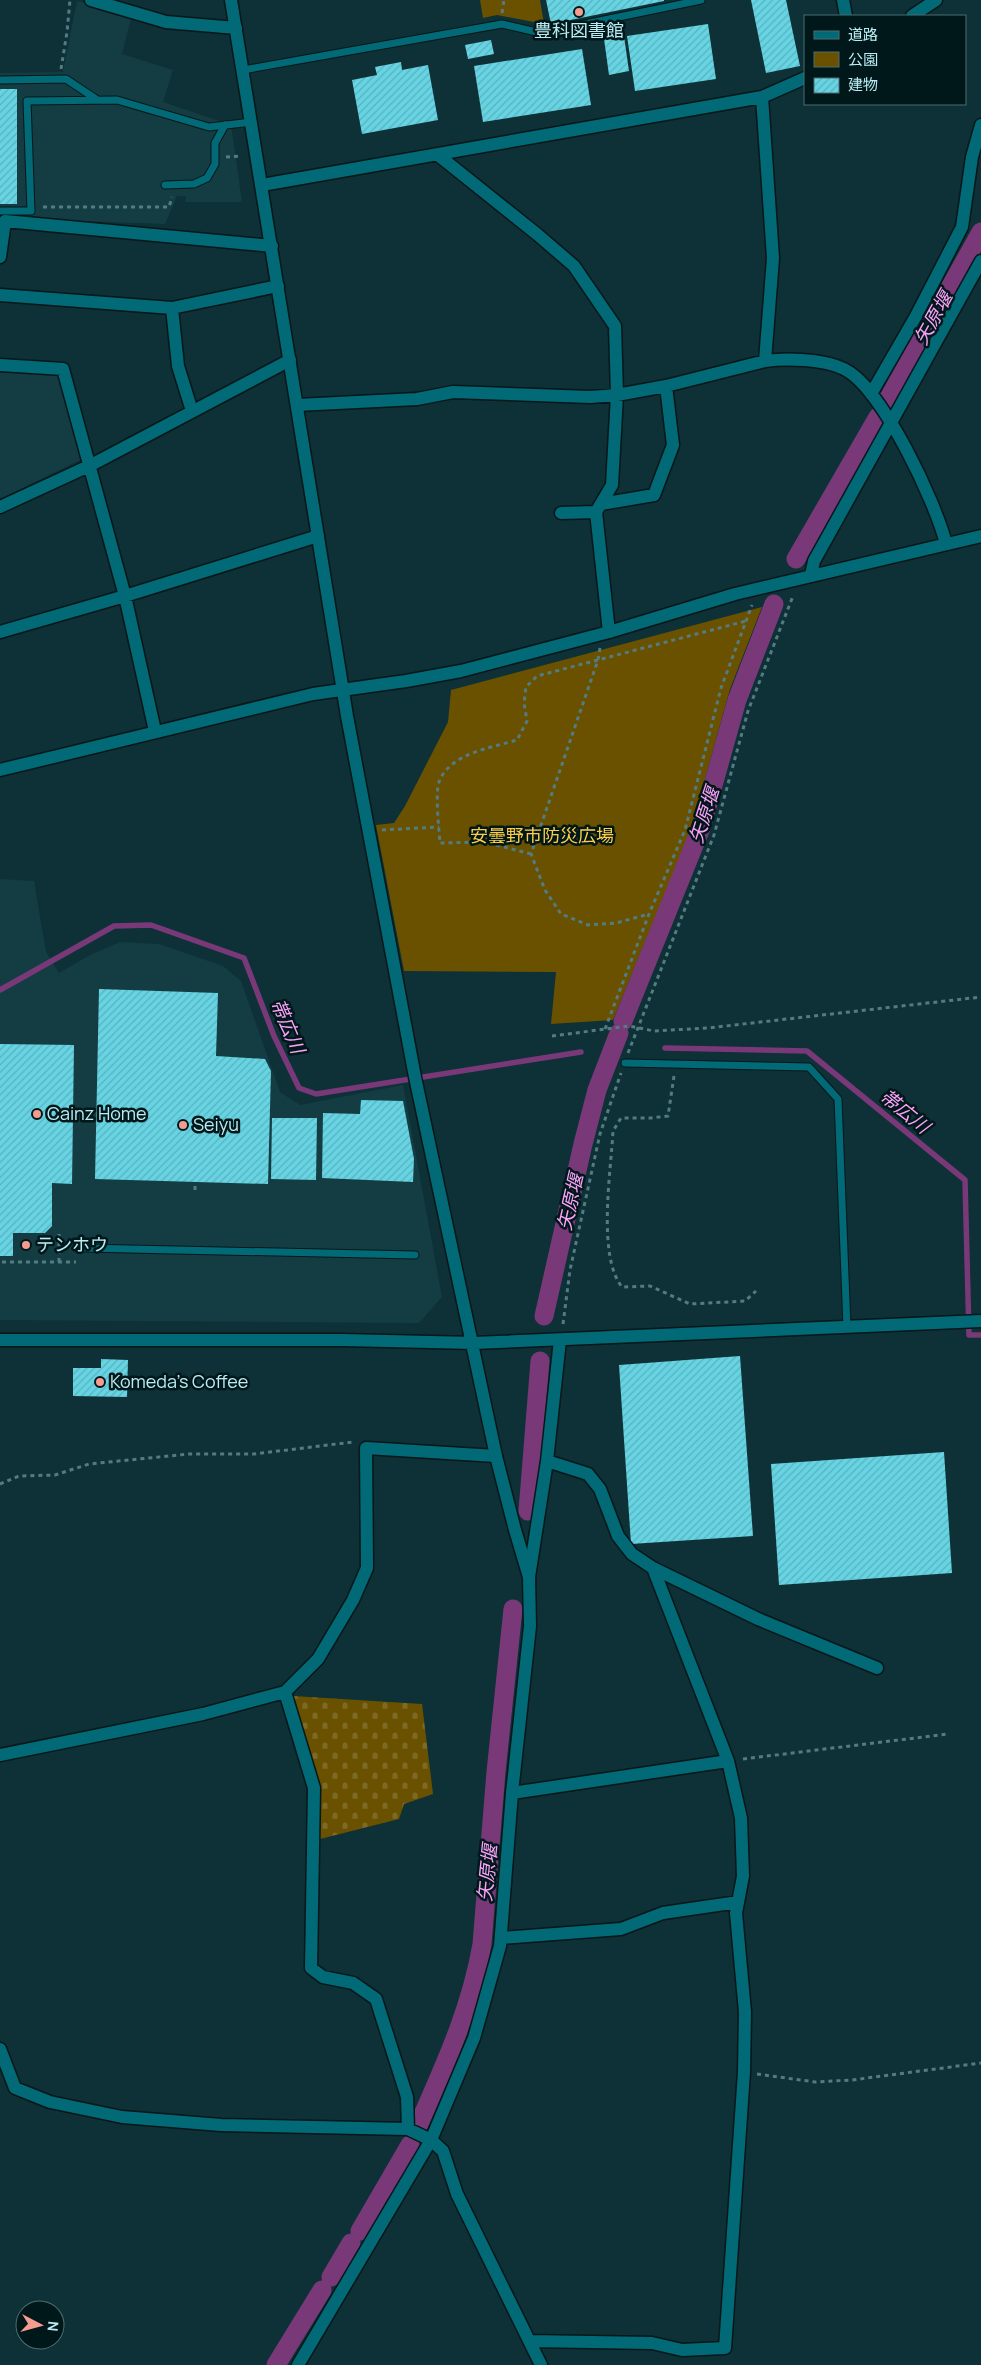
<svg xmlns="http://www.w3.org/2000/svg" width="981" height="2365" font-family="Manrope,'Noto Sans JP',sans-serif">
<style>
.built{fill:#143d43}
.green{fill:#6a5100}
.cemetery{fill:url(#cemetery-stones)}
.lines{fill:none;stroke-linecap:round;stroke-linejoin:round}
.stream{stroke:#793979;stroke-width:5.5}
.canal{stroke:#793979;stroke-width:19}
.building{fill:url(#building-hatch)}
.service-casing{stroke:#081719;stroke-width:9}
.minor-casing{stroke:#081719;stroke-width:15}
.tertiary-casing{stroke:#081719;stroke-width:15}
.path{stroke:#537c82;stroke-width:3;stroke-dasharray:4 4;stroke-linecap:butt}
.service{stroke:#016a76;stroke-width:7}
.minor{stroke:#016a76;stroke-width:12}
.tertiary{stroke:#016a76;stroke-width:12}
.poi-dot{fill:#f59c91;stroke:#01181b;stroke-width:2}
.labels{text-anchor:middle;stroke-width:5;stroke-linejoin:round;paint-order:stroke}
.poi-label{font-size:18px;fill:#bbecf4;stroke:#01181b;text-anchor:start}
.park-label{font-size:18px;fill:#fecd47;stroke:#01181b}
.water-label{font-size:19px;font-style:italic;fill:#fca1f9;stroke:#01181b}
</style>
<defs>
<pattern id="cemetery-stones" width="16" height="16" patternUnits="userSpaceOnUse" patternTransform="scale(1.25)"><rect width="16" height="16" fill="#6a5100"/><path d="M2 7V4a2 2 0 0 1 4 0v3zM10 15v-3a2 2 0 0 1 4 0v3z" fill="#7d6a26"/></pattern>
<pattern id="building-hatch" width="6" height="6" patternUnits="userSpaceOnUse" patternTransform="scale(1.25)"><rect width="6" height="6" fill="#66d4e3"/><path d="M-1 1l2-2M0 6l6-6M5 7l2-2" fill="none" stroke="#5ab1bc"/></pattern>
</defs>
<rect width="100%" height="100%" fill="#0d3136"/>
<path class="built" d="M77,1L132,15L122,54L173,70L163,102L231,125L242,202H185L186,196H177L165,224L0,218V73L63,72Z
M0,370L61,374L84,458L0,499Z
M0,879L34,881L46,952L59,973L90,955L120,942L159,944L223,966L241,981L280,1092L300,1105L403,1085L442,1297L419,1323L0,1320Z"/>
<path class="green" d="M480,0H540L544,24L497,15L483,18Z
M762,607L730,689L690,833L613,1020L551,1024L556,972L404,971L376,825L394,823L405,806L448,722L451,690Z"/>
<path class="cemetery" d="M293,1696L422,1704L433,1794L404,1804L399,1819L320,1839V1787Z"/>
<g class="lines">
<path class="stream" d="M0,990L114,926L151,925L244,958L274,1036L299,1088L316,1094L581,1052
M665,1048L807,1051L965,1180L969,1335H981"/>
<path class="canal" d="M885,405L981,232
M796,559L878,417
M623,1021L701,828L737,700L774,604
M544,1316L583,1144L597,1090L619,1033
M528,1511L540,1361
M418,2126C444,2067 471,2009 482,1944L496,1772L513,1609
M360,2231L410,2145
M331,2277L351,2243
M276,2365L322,2290"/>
</g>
<path class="building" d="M546,0H664V1L551,24Z
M751,0H786L800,66L766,73Z
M708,24L716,79L635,91L627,36Z
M624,36L629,71L609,75L604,39Z
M491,40L494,54L468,59L465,45Z
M582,49L591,105L483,122L474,66Z
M401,62L402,70L428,65L438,120L362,134L352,80L377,75L375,67Z
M0,89H17V204H0Z
M99,989L218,993L216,1056L265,1059L271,1071L268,1184L95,1179Z
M0,1044L74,1045L72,1184L52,1183V1226L45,1233H13V1256H0Z
M361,1100L403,1101L414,1159L413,1182L322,1178L323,1113L360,1114Z
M272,1118H317L316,1180L271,1179Z
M740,1356L753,1536L631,1544L619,1365Z
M101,1359L128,1360L127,1397L73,1396V1368H101Z
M944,1452L952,1573L779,1585L771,1464Z"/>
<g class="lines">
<g class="service-casing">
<path id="service" d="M243,70L502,24L541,33L701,0
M0,80L66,79L96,99
M165,185L194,184L207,178L215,164V143L225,125
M0,211H31L27,101L117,100L209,127L252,122
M625,1063L809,1067L838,1099L847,1327
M84,1248L415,1255"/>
</g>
<g class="minor-casing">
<path id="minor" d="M91,0L166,22L236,28
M843,0L846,16
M912,16L936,0
M762,97L773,258L765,361
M438,155L538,235L574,266L615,326L617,395L612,485L596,512L609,632
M262,185L762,97L805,78
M0,257L5,221L272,246
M0,295L172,308L278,286
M172,308L178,366L192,411
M0,365L63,369L125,596L155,731
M871,394L916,316L962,227L972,157L981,125
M297,405L417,399L453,392L590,397L617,395L666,386L765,361C786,358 824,359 844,369C882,387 936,503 946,544
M601,504L654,495L673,445L666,386
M0,507L91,465L290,360
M561,513L596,512
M811,575L814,561L981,261
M0,632L125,596L318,536
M560,1340L547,1461L588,1474L600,1489L618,1536L632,1554L653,1568L758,1619L877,1668
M529,1577L547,1461
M285,1692L314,1788L311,1968L323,1977L353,1983L376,1999L407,2097L408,2129
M0,1755L203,1714L285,1692L318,1659L353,1600L367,1568L366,1448L496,1456
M512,1793L728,1761
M501,1938L621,1929L663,1913L738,1902
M0,2049L15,2088L50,2102L122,2117L221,2125L408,2129L431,2140L443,2151L457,2194L541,2365
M529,2341L652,2343L682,2350L725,2348L744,2072L745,2012L736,1913L743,1876L741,1818L728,1761L653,1568"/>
</g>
<g class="tertiary-casing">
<path id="tertiary" d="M231,0L347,716L415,1077L496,1456L515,1530L529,1577L530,1626L512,1793L500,1946L474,2038L431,2140L298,2365
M0,770L313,694L406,681L461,671L609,632L735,594L981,536
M0,1340H343L474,1343L981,1321"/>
</g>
<path class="path" d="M502,13L504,0
M61,69L67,32L70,0
M226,157L240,156
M43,207H169L172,197
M600,648L598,660L531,854L545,890L561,914L588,925L616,923L649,914
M382,830L439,827
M531,854L484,842L440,843C439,831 435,792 439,782C450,753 491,748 517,740L527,721L524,703L526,687L537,676L746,621
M605,1029L649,914L685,830L721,688L752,605
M552,1036L629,1026L654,1031L708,1028L981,997
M628,1053L714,835L748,711L793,596
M674,1076L668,1116L651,1118H621L613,1131C611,1171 597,1256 622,1287L650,1286L690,1304L745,1301L756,1291
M195,1190V1182
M2,1262H76
M59,1262V1230
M563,1324L570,1270L600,1134L621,1073
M0,1484L19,1476L55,1475L89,1464L189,1454H254L353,1442
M743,1759L948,1734
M757,2074L815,2082L852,2080L981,2063"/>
<use href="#service" class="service"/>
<use href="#minor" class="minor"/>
<use href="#tertiary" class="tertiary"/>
</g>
<g class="poi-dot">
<circle cx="579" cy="12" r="5"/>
<circle cx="37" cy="1114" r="5"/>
<circle cx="183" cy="1125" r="5"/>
<circle cx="26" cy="1245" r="5"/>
<circle cx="100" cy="1382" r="5"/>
</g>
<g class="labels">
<g class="poi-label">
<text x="579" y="37" text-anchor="middle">豊科図書館</text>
<text x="47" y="1120">Cainz Home</text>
<text x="193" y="1131">Seiyu</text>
<text x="36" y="1251">テンホウ</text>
<text x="110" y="1388">Komeda's Coffee</text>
</g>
<g class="park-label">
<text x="542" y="842">安曇野市防災広場</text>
</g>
<g class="water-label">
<text transform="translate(933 318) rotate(-61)" y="7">矢原堰</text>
<text transform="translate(704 815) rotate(-72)" y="7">矢原堰</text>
<text transform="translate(288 1026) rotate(67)" y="7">帯広川</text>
<text transform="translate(905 1111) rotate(39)" y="7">帯広川</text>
<text transform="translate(570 1202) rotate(-77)" y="7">矢原堰</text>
<text transform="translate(487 1873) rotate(-84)" y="7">矢原堰</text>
</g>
</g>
<rect x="804" y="15" width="162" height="90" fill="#01181b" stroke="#4b6d72"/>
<rect x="814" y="31" width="25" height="8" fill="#016a76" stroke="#4b6d72"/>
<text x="848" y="40" font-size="15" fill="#bbecf4">道路</text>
<rect x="814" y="52" width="25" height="15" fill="#6a5100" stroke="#4b6d72"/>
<text x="848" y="65" font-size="15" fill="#bbecf4">公園</text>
<rect x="814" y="78" width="25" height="15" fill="url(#building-hatch)" stroke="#4b6d72"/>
<text x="848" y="90" font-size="15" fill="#bbecf4">建物</text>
<g transform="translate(40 2325) rotate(96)"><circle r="24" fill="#01181b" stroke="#4b6d72"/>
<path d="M0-4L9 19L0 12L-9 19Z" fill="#f59c91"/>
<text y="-8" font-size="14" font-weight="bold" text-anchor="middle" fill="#bbecf4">N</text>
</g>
</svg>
